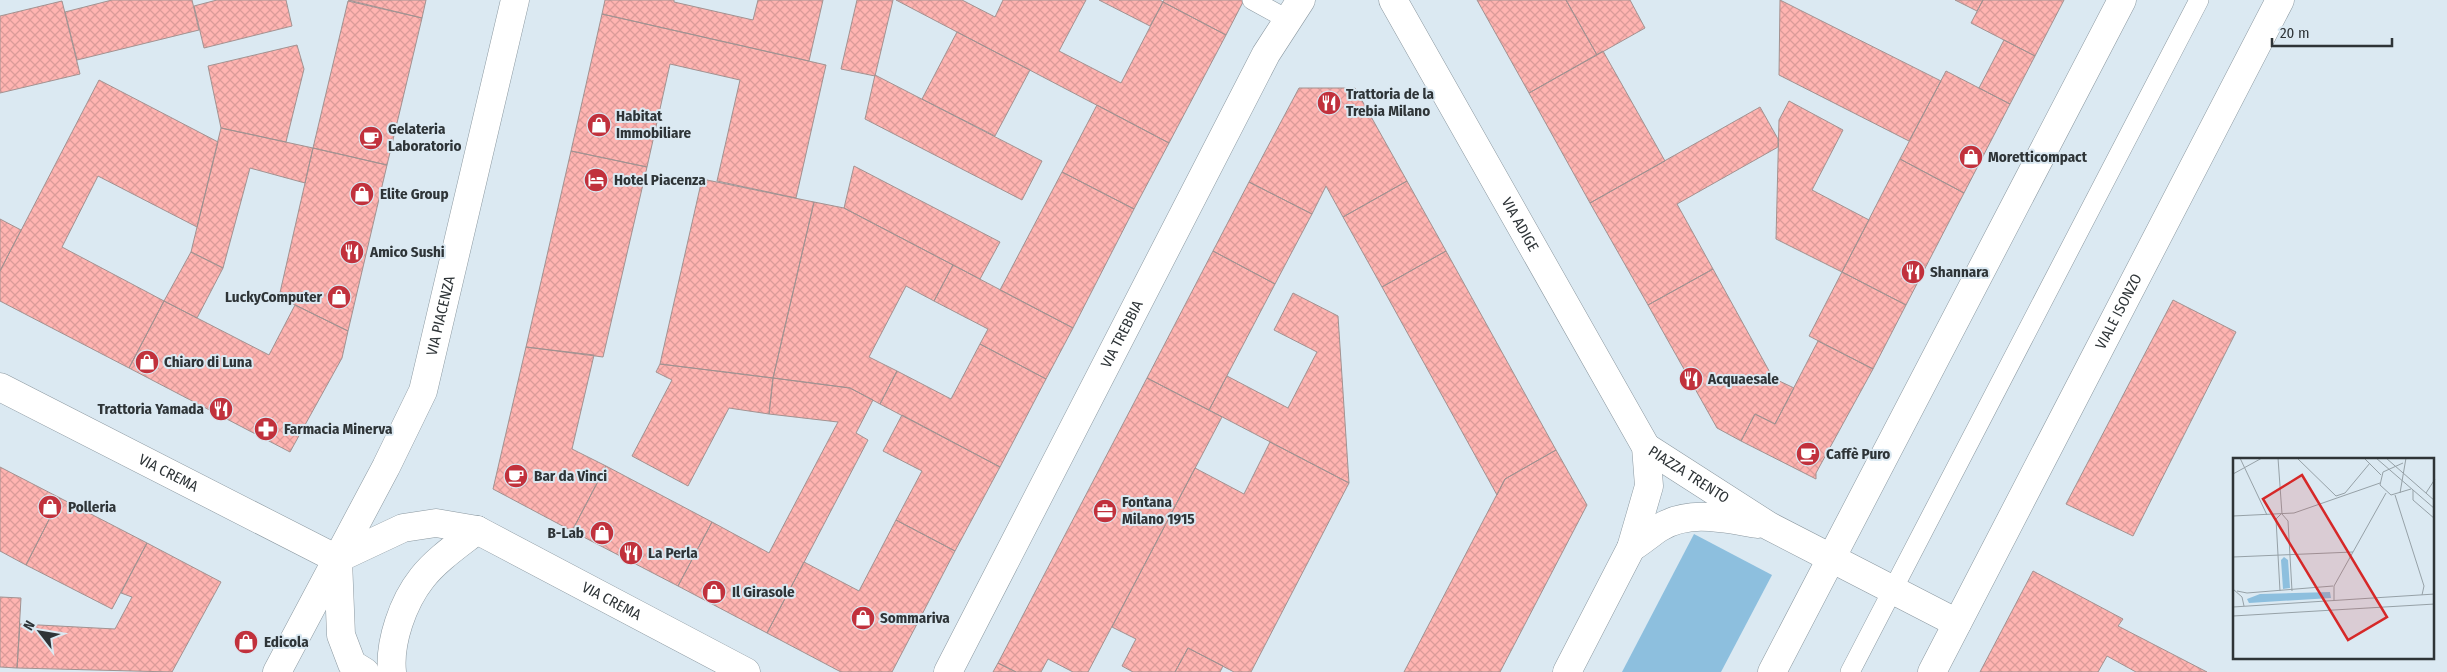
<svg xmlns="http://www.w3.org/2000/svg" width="2447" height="672" font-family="'Fira Sans Condensed',sans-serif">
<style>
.green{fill:#8dbfde}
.building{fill:url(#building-cross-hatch);stroke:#a29291}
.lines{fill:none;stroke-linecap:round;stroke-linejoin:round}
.lane-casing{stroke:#8b98a0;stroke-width:20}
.street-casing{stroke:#8b98a0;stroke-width:29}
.primary-casing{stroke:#8b98a0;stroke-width:29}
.lane{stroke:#fff;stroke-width:19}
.street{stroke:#fff;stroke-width:28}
.primary{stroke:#fff;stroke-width:28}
.labels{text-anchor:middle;stroke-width:4;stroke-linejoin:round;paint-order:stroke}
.poi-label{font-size:15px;font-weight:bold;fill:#2e3437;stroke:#dbe9f2;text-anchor:start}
.street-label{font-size:15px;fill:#2e3437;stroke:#dbe9f2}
.inset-road{fill:none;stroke:#96a1a7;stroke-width:1}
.view{fill:#d62828;fill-opacity:0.15;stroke:#d62828;stroke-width:2.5}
.inset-edge{fill:none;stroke:#2e3437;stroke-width:2.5}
</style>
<defs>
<pattern id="building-cross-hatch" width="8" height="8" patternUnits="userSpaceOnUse" patternTransform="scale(1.25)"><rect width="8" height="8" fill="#ffb4b1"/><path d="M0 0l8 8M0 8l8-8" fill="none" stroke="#db9b99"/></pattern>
</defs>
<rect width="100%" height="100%" fill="#dbe9f2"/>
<path class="green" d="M1694,534L1772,575L1721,672H1622Z"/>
<path class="building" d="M112,0H192L199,30L77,60L65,12Z
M217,0H286L292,26L204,48L194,6Z
M348,0H426L422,18Z
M605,0H674V2L753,20L758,0H823L809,61L602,14Z
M857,0H893L875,76L841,69Z
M896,0H962L995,17L1003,0H1086L1059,51L1121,83L1163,2L1226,35L1169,143Z
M1099,0H1160L1163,2L1150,26Z
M1164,0H1244L1226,35L1163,2Z
M1477,0H1566L1597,55L1529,93Z
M1566,0H1630L1645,28L1597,55Z
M1780,0L1941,81L1909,141L1779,75Z
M1955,0H1983L1977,11Z
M1983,0H2064L2035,56L1971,23Z
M62,1L80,74L0,93V16Z
M348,1L422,18L387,165L313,148Z
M602,14L826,65L796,198L717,181L740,80L670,64L647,167L571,151Z
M957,32L1030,70L995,136L922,99Z
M2004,40L2035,56L2010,104L1979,88Z
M297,45L304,69L286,142L221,128L208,66Z
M1603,51L1665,161L1590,203L1529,93Z
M1946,71L2010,104L1964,193L1900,159Z
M875,75L1042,161L1022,200L865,119Z
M99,80L218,142L197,227L98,176L62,247L164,301L129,368L0,301V271Z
M1299,88H1355L1407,181L1343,217L1326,186L1312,214L1249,182Z
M1789,101L1843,130L1812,190L1869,220L1842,272L1776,239L1779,120Z
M1097,105L1169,143L1134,209L1062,172Z
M1760,107L1778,139V147L1677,204L1713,269L1648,305L1590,203Z
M221,128L313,148L305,183L250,168L223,268L191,252Z
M313,148L387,165L348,331L279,297Z
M571,151L647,167L603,357L526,347Z
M1900,159L1964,193L1906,305L1842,272Z
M854,166L1000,242L980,279L844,208Z
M1062,172L1134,209L1073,328L1000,290Z
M702,179L814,202L773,378L660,364Z
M1407,181L1446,251L1382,287L1343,217Z
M1249,182L1312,214L1275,284L1213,251Z
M814,202L844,208L953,265L934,301L906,286L869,357L897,371L880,404L850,388L773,378Z
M0,219L21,230L0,271Z
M1213,251L1275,284L1209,410L1147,378Z
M1446,251L1556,450L1505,479L1497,495L1382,287Z
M191,252L223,268L197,318L164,301Z
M953,265L1073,328L1046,379L980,344L988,329L934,301Z
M1713,269L1773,378L1794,388L1775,424L1755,414L1741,441L1717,428L1648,305Z
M1842,272L1906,305L1873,369L1809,336Z
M1293,293L1338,316L1349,483L1209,410L1227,376L1288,408L1317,352L1274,330Z
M2173,300L2236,332L2133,536L2066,504Z
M164,301L269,355L295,305L348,331L342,358L290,452L129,368Z
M1818,341L1873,369L1816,473V479L1741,441L1755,414L1775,424Z
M980,344L1046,379L1000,467L880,404L897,371L951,399Z
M526,347L594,355L572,449L606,466L572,531L493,489Z
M660,364L773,378L769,414L729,408L688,486L632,456L672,380L656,372Z
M773,378L850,388L873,400L856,433L868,440L767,633L678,586L712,522L769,553L838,422L769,414Z
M1147,378L1222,417L1088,672H1073L1048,659L1041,672H1016L998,663Z
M902,415L1000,467L955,551L896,520L922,471L883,451Z
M1270,442L1349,483L1251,672H1234L1188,648L1175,672H1133L1122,666L1136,639L1112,627L1195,468L1244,494Z
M1556,450L1587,505L1500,672H1404L1505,479Z
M606,466L712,522L678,586L572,531Z
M0,467L60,498L26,565L0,551Z
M60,498L147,543L112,609L26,565Z
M896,520L955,551L892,672H841L767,633L804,562L859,591Z
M147,543L221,582L172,672L17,668L20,624L115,629L132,597L121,593Z
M2033,571L2123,619L2118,626L2207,672H2136L2107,656L2098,672H1980Z
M0,597L21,598L17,668L0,667Z
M1188,648L1223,666L1220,672H1175Z
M998,663L1016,672H993Z"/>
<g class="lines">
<g class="lane-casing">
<path id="lane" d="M1252,0L1287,19
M1850,672L2199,0"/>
</g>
<g class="street-casing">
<g id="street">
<path id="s1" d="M1393,0L1646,447L1649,486L1631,548L1567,672"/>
<path id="s2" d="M0,387L337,559"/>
<path id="s3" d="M1646,447L1769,526L1831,558"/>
<path d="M1631,548C1641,542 1650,534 1659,528C1690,509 1725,519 1758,524"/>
<path id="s4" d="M337,559L403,528L436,523L477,530L746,672"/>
<path d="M338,560L341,635L352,664L365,672"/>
<path id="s5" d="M277,672L386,467L423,391L515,0"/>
<path d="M392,672C389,642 403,602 422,578C436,560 458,545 477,530"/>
<path id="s6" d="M948,672L1266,54L1301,0"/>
</g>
</g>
<g class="primary-casing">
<g id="primary">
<path d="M1831,558L1957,623"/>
<path d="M1772,672L2122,0"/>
<path id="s7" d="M1932,672L2280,0"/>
</g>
</g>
<use href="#lane" class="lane"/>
<use href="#street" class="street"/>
<use href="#primary" class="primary"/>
</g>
<defs>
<g id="restaurant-disc" transform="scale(1.25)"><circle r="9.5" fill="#c1313c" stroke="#dbe9f2"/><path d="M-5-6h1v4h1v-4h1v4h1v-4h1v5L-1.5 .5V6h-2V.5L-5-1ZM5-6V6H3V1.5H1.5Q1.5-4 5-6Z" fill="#fff"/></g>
<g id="shop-disc" transform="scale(1.25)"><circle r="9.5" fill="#c1313c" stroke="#dbe9f2"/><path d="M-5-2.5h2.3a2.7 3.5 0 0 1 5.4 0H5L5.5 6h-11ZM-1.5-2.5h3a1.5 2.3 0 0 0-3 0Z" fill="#fff"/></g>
<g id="cafe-disc" transform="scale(1.25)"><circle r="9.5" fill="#c1313c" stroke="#dbe9f2"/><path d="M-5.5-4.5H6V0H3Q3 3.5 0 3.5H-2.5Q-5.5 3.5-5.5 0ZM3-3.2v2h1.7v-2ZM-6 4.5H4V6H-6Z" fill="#fff"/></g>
<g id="hotel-disc" transform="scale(1.25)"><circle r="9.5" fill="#c1313c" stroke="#dbe9f2"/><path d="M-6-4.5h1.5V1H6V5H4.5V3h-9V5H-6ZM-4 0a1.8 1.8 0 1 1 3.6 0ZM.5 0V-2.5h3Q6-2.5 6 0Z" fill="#fff"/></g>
<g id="pharmacy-disc" transform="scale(1.25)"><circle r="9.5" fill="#c1313c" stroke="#dbe9f2"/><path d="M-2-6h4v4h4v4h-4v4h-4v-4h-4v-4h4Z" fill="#fff"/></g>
<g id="office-disc" transform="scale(1.25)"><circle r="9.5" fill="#c1313c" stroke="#dbe9f2"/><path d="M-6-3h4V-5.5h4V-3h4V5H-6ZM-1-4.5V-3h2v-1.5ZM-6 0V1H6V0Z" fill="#fff"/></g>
</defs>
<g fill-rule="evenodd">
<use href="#restaurant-disc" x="1329" y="103"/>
<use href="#shop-disc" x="599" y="125"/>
<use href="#cafe-disc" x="371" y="138"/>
<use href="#shop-disc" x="1971" y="157"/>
<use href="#hotel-disc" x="596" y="180"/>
<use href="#shop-disc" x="362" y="194"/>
<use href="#restaurant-disc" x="352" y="252"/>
<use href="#restaurant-disc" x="1913" y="272"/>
<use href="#shop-disc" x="339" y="297"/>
<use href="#shop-disc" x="147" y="362"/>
<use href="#restaurant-disc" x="1691" y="379"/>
<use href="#restaurant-disc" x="221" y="409"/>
<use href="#pharmacy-disc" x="266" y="429"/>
<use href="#cafe-disc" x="1808" y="454"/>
<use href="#cafe-disc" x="516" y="476"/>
<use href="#shop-disc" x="50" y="507"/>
<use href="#office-disc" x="1105" y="511"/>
<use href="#shop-disc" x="602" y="533"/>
<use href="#restaurant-disc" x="631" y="553"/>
<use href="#shop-disc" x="714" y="592"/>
<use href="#shop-disc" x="863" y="618"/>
<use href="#shop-disc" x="246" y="642"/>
</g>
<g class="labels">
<g class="poi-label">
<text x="1346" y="99">Trattoria de la<tspan x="1346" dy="17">Trebia Milano</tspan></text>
<text x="616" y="121">Habitat<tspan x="616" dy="17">Immobiliare</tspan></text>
<text x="388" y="134">Gelateria<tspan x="388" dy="17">Laboratorio</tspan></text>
<text x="1988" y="162">Moretticompact</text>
<text x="614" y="185">Hotel Piacenza</text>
<text x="380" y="199">Elite Group</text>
<text x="370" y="257">Amico Sushi</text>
<text x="1930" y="277">Shannara</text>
<text x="322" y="302" text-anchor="end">LuckyComputer</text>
<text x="164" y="367">Chiaro di Luna</text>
<text x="1708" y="384">Acquaesale</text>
<text x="204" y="414" text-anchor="end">Trattoria Yamada</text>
<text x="284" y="434">Farmacia Minerva</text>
<text x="1826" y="459">Caffè Puro</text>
<text x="534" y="481">Bar da Vinci</text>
<text x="1122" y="507">Fontana<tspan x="1122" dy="17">Milano 1915</tspan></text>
<text x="68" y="512">Polleria</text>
<text x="584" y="538" text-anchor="end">B-Lab</text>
<text x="648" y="558">La Perla</text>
<text x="732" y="597">Il Girasole</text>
<text x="880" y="623">Sommariva</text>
<text x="264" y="647">Edicola</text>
</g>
<g class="street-label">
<text dy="5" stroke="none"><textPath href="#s1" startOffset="258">VIA ADIGE</textPath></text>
<text dy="5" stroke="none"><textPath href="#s7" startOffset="406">VIALE ISONZO</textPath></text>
<text dy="5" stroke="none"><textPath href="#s5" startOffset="394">VIA PIACENZA</textPath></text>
<text dy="5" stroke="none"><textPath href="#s6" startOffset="380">VIA TREBBIA</textPath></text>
<text dy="5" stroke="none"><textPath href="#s2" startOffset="189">VIA CREMA</textPath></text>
<text dy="5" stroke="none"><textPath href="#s3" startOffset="51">PIAZZA TRENTO</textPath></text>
<text dy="5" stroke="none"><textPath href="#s4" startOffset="300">VIA CREMA</textPath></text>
</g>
</g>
<g transform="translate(2233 458)">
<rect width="201" height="201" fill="#dbe9f2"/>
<path d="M51,99L55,102L57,130L50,131L48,102ZM97,134L98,140L16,145L14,141L27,136Z" fill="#8dbfde"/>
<path class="inset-road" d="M7,0L34,57M45,0L49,56L55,63L59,133M64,0L103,38L112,35L137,5M131,0L148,17M143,0L202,51M153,0L202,43M170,5L150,14L147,27L158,37L178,31M0,16L29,0M180,32V42L202,61M167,35L173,0M193,35L202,21M162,37L191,128L189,137M0,58L61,55L147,25M0,99L120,94M0,131L9,139L11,148M4,133L14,135L100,128M47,133L43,61L48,56M101,142V128L153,35M0,149L202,136M0,158L202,146"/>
<path class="view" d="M69,17L154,159L115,182L30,41Z"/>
<rect width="201" height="201" class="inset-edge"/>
</g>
<g transform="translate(40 632) rotate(301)" stroke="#dbe9f2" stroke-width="4" paint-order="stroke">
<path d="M0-4L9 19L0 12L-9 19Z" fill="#2e3437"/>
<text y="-8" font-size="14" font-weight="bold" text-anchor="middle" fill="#2e3437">N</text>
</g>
<path d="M2272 38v8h120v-8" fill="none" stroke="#2e3437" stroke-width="2.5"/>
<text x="2280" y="38" font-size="15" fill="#2e3437" stroke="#dbe9f2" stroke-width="4" paint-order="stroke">20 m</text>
</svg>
